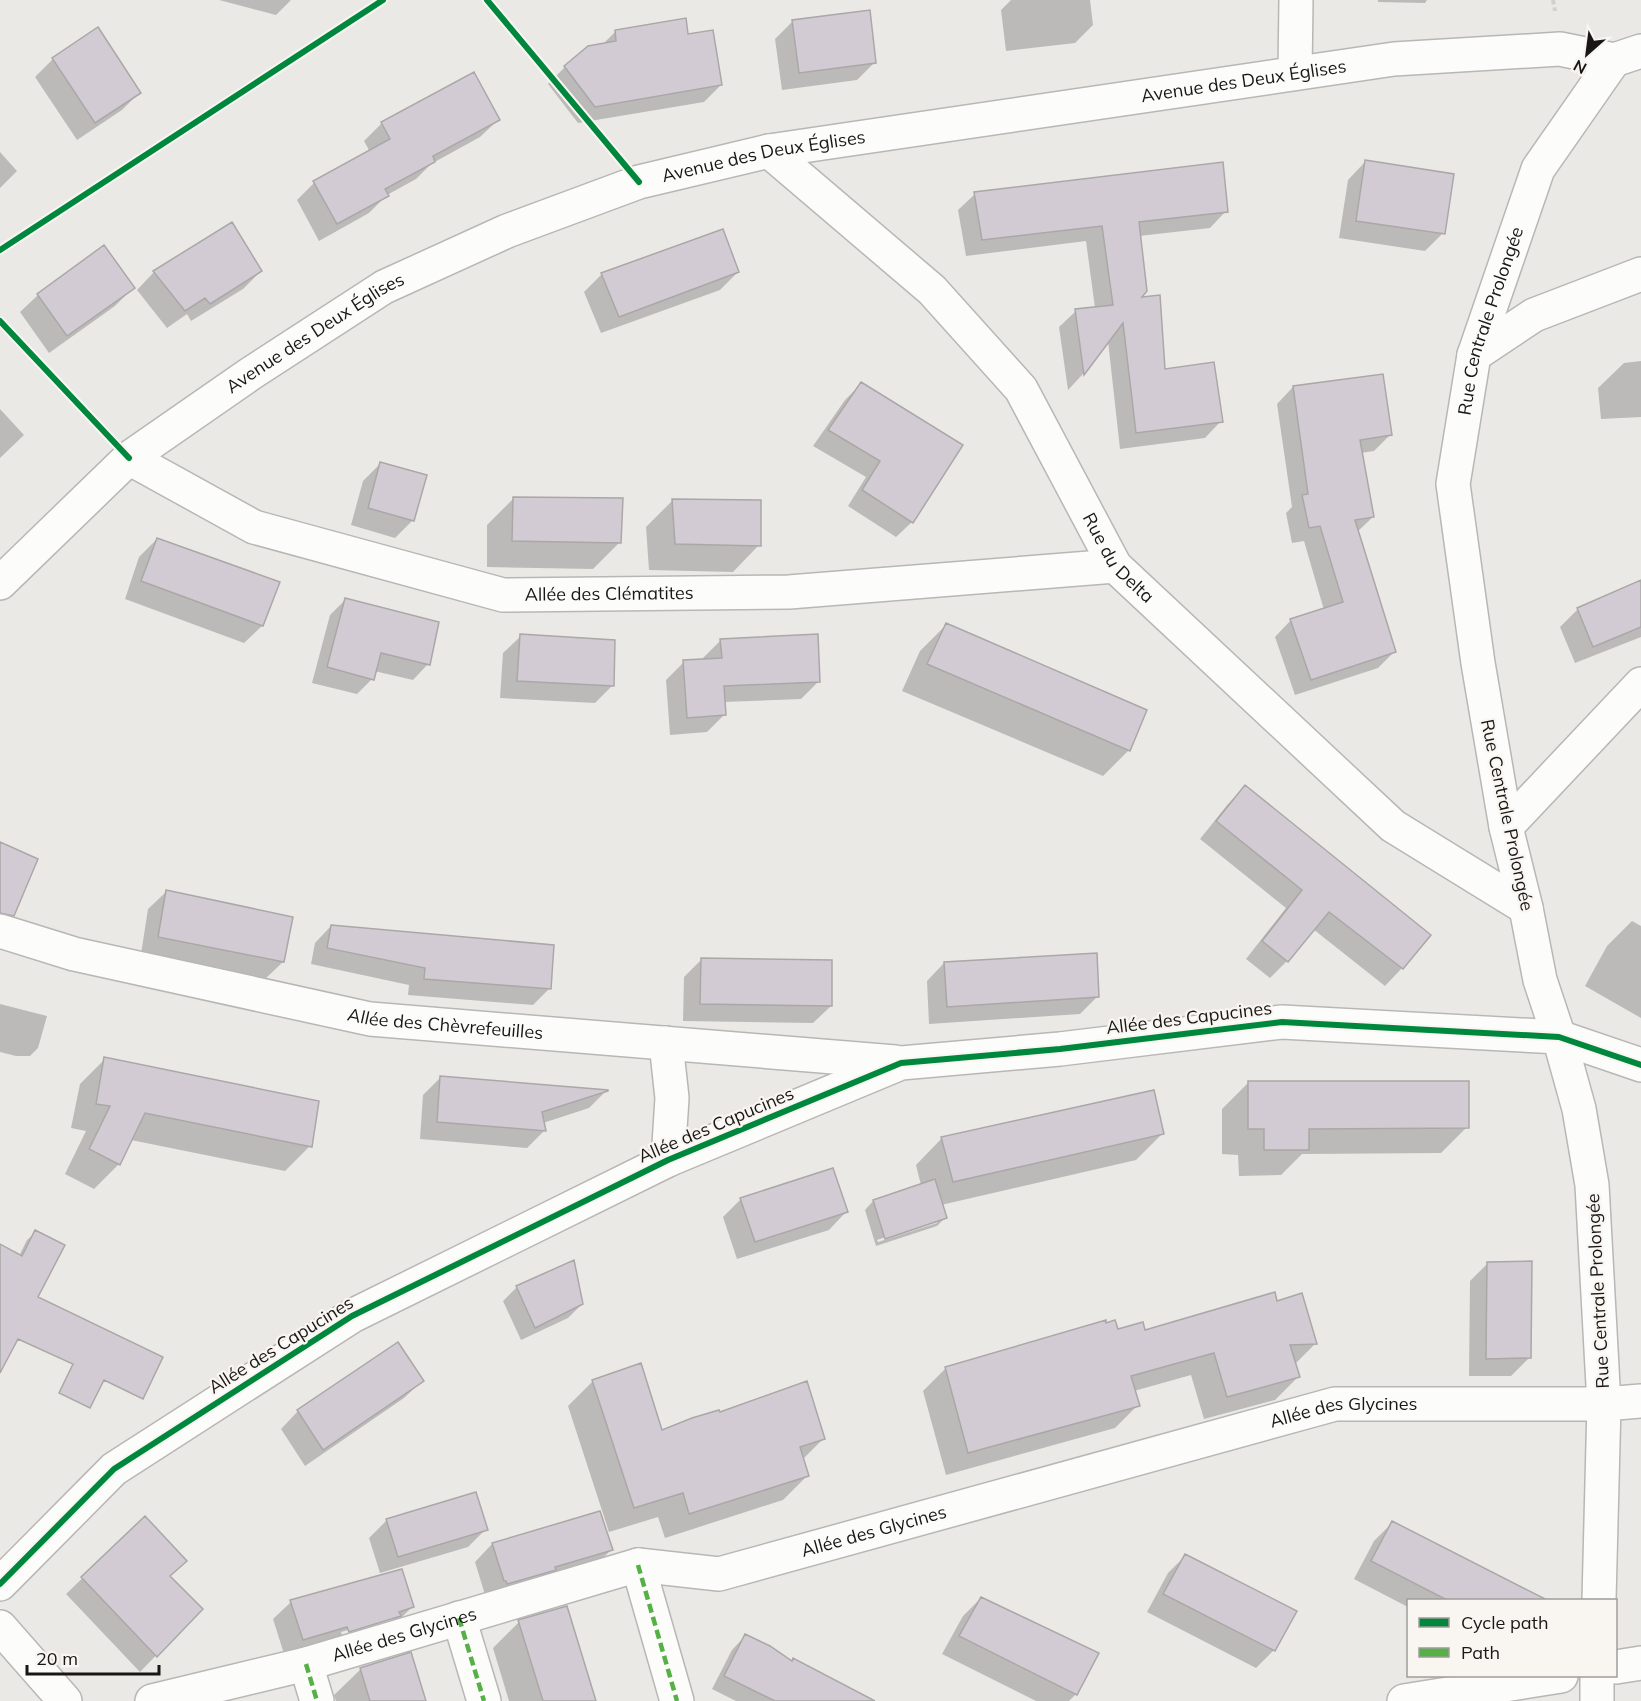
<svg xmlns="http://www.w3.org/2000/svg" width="1641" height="1701" font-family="Mulish,sans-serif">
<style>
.shadow{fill:#0003;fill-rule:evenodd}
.building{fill:#d3cbd4;stroke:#a9a8a7;stroke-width:1.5}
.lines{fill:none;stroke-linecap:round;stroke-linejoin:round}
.minor-casing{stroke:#b8b7b5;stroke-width:36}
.path{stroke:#d1d0cf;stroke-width:4;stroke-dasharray:4.5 3;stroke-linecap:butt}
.minor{stroke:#fcfcfb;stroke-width:33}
.quiet{stroke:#55b145;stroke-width:4.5;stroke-dasharray:9 4.5;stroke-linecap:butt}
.cycleway-casing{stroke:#f9f6f2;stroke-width:10}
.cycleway{stroke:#00873e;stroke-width:6}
.labels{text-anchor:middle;stroke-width:4.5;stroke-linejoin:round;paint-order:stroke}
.street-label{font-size:18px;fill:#181716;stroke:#f9f6f2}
</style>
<rect width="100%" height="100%" fill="#ebe9e6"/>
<path class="shadow" d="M219,0H291L276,15Z
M1011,0H1090L1093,25L1075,43L1006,51L1001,10Z
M1378,0H1427L1425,3L1378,2Z
M793,21L875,62L857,80L782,90L775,39Z
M98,30L140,92L122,110L77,140L35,77L53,59Z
M615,32L687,36L721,85L704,102L578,123L548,84L565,67L589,48L602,45Z
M473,74L498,120L480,137L431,164L416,179L387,195L369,213L319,241L297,200L314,183L370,152L364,141L382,123Z
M0,152L17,171L0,188Z
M1365,162L1443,233L1425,251L1339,238L1348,180Z
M975,194L1226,211L1210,228L1139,236V299L1164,370L1221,421L1205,438L1120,449L1108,341L1083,374L1068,390L1059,327L1076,311L1095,308L1086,241L966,256L958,210Z
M261,271L243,289L191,321L187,314L167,328L137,290L154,272Z
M738,272L720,290L601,333L584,292L602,274Z
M133,288L115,306L49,353L20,312L38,295Z
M1641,361V417L1601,419L1598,388L1624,363Z
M861,384L912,522L896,537L848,506L866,477L813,446L845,400Z
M1293,387L1390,435L1374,451L1361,453L1373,517L1357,532L1394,652L1378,668L1295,695L1275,637L1291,620L1324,610L1304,541L1292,543L1286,513L1292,507L1277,404Z
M0,409L24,435L0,458Z
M380,464L413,520L395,538L351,525L363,481Z
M513,499L619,543L593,569L487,567V525Z
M673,500L759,545L733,572L649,570L646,527Z
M157,539L278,583L262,626L244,643L125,599L139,557Z
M1641,582V637L1575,663L1560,627L1578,609Z
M345,600L428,664L413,680L374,671L372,679L357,694L312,683L330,615Z
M946,625L1129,750L1103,776L902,691L920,651Z
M521,636L613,685L595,703L500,698L503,653Z
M721,640L819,681L801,699L723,702L724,715L707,732L670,735L666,680L684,662L704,661L703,658Z
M1245,787L1429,935L1402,968L1385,986L1313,929L1287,961L1270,978L1246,959L1286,908L1200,839L1228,804Z
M166,892L283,962L265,979L141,954L148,909Z
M1632,921L1641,926V1018L1585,986L1607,946Z
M331,926L550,988L533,1005L408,995L409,985L311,964L315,943Z
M702,959L831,1006L813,1023L683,1021L684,977Z
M944,963L1098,996L1080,1014L929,1024L927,981Z
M0,1004L47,1016L38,1048L30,1056H16L0,1052Z
M105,1059L310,1146L285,1171L131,1140L119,1164L94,1189L65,1174L86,1131L71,1128L80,1084Z
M441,1077L605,1092L589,1108L543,1123L544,1131L527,1148L420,1139L423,1095Z
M1248,1083L1467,1127L1441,1153L1302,1154L1281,1175L1239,1176L1238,1155L1222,1154V1109Z
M1163,1133L1136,1160L941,1205L945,1218L937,1226L876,1246L865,1210L873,1201L921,1185L916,1165L942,1138ZM937,1220V1223L878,1242L877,1240Z
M741,1199L846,1212L829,1230L737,1259L723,1217Z
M36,1232L0,1312V1253L19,1256L27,1240Z
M1488,1263L1529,1358L1511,1376H1469L1470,1281Z
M517,1287L582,1304L568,1318L521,1340L503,1301Z
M1276,1303L1315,1344L1294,1365L1298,1377L1275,1400L1204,1419L1191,1375L1134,1391L1138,1405L1115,1428L946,1475L923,1391L945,1369L1144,1332Z
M422,1381L404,1398L305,1466L281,1429L298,1411Z
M593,1381L661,1432L823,1439L803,1459L808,1475L783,1500L665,1538L658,1517L609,1532L568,1406Z
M145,1518L169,1577L201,1609L140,1672L66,1594Z
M387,1520L486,1529L468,1547L380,1573L369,1538Z
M1392,1523L1505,1581L1494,1600H1408V1607L1354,1579L1374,1541Z
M492,1544L611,1550L594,1567L486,1598L475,1562Z
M1185,1556L1295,1612L1274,1650L1256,1668L1147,1612L1168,1573Z
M981,1598L1076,1694L1069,1701H1036L942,1654L963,1616Z
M291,1602L412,1607L394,1625L285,1657L273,1619ZM397,1616L393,1620L342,1635L341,1632Z
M519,1622L595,1701H509L493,1648Z
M745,1636L791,1662L873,1701H736L712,1689L732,1650Z
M361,1669L424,1701H336L334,1695Z"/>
<path class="building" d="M870,10L876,63L799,73L792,20Z
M686,18L688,34L713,30L722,85L595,107L564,66L588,46L616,41L615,30Z
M98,27L141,93L95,123L52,58Z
M474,72L500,120L433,156L435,162L385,189L389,196L337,224L313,181L390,139L381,122Z
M1365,160L1454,174L1445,234L1356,221Z
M1223,162L1228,212L1139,222L1147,291L1142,297L1160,295L1165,369L1214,362L1223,422L1136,433L1123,323L1084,375L1075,309L1113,305L1102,226L982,240L974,192Z
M232,222L262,271L210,304L205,298L185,311L153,271Z
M723,229L739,272L619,317L601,273Z
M104,245L135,288L67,336L37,294Z
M1383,374L1392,435L1360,440L1374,517L1355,520L1396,652L1311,680L1290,619L1343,602L1320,526L1309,528L1302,495L1308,494L1293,386Z
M861,382L963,445L913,523L862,490L880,461L828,430Z
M380,462L427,475L414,521L368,508Z
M513,497L623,498L621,543L512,541Z
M672,499L761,500V546L675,544Z
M157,538L280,582L263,626L141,581Z
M1641,580V627L1593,647L1577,608Z
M345,598L439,622L430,665L381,653L374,680L327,667Z
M946,623L1147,710L1130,751L927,664Z
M520,634L615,640L614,686L517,681Z
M818,634L820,682L724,686L726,715L687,718L683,660L722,658L720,639Z
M1245,785L1431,935L1403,969L1329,912L1288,962L1262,941L1302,890L1216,821Z
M0,842L38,859L14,916L0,913Z
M166,890L293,917L284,962L158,937Z
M331,925L554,945L551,989L424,979L425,968L327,948Z
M1097,953L1099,997L947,1007L944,962Z
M701,958L832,960V1006L700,1004Z
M104,1057L319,1101L312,1147L145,1113L120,1165L89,1149L110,1106L96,1104Z
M440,1076L608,1090V1091L542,1112L546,1131L437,1122Z
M1248,1081H1469V1128L1309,1129V1150H1264V1129H1248Z
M1154,1090L1164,1134L953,1182L941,1137Z
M833,1168L848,1212L755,1242L740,1198Z
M935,1179L947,1218L885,1239L873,1200Z
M35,1230L65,1245L38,1297L163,1357L143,1399L104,1380L90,1408L59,1393L73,1364L18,1339L0,1373V1244L22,1256Z
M574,1260L583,1304L535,1328L516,1286Z
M1532,1261L1531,1358L1486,1359L1487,1262Z
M1275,1292L1277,1301L1302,1293L1317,1344L1290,1345L1300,1377L1227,1397L1214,1353L1131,1376L1140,1406L968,1453L945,1367L1106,1320V1323L1115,1320L1118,1329L1143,1322L1145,1330Z
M398,1342L424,1381L323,1450L297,1410Z
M641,1363L662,1430L692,1418L719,1410L720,1412L807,1381L825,1439L800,1447L809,1476L689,1514L683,1493L634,1508L592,1380Z
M476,1492L488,1530L398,1557L386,1519Z
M600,1511L613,1550L555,1567L556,1570L507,1584L506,1581H504L492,1543Z
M145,1516L187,1561L170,1576L203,1609L157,1657L81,1577Z
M1392,1521L1547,1600H1447L1371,1561Z
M1185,1554L1297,1611L1275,1651L1163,1594Z
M402,1569L414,1607L399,1612L401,1616L349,1632L347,1627L303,1640L290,1600Z
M981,1597L1099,1653L1077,1695L959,1636Z
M567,1606L596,1701H543L518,1620Z
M745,1634L770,1646L792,1661L793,1658L875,1701H775L724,1676Z
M411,1652L426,1701H370L360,1668Z"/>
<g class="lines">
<g class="minor-casing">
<g id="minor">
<path d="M1295,73L1296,0"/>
<path id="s1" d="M769,151L932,290L1021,389L1115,566L1393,826L1526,908"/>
<path d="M1474,355L1534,315L1641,274"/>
<path id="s2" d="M129,458L254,527L503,595L789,592L1115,566"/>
<path id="s3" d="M0,583L129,458L250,374L384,287L507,231L639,182L769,151L1394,59L1560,49L1614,60L1641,51"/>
<path d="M1506,827L1641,684"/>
<path id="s4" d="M0,931L74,954L370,1019L895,1062"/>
<path d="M666,1043L672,1098L668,1160"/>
<path d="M638,1565L677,1701"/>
<path d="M0,1584L114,1469L352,1316L668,1160L901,1063L1060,1049L1282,1022L1559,1037L1641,1065"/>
<path id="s5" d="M1599,1600L1604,1404L1592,1185L1579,1109L1559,1037L1540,980L1526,908L1506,827L1478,663L1453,484L1474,355L1538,169L1614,60"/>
<path d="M459,1618L484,1701"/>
<path d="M0,1627L65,1701"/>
<path d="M306,1664L317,1701"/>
<path d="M1616,1667L1641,1663"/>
<path id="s6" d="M152,1701L306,1664L638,1565L719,1574L1335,1404H1604L1641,1401"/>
<path d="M1404,1701L1561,1676"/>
<path d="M1597,1701V1676"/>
</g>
</g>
<path class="path" d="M1553,0L1555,11"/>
<use href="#minor" class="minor"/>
<path class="quiet" d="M638,1565L677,1701
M459,1618L484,1701
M306,1664L317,1701"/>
<g class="cycleway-casing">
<path id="cycleway" d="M487,0L639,182
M0,250L383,0
M0,321L129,458
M0,1584L114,1469L352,1316L668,1160L901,1063L1060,1049L1282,1022L1559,1037L1641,1065"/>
</g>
<use href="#cycleway" class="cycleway"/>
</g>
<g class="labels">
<g class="street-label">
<text dy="6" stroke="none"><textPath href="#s3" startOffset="1376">Avenue des Deux Églises</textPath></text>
<text dy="6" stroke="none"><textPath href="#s3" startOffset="890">Avenue des Deux Églises</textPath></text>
<text dy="6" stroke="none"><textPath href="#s5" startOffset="1299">Rue Centrale Prolongée</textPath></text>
<text dy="6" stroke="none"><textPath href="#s3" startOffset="404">Avenue des Deux Églises</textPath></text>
<text dy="6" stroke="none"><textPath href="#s1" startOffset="543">Rue du Delta</textPath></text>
<text dy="6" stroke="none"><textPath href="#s2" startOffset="507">Allée des Clématites</textPath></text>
<text transform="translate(1507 815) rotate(78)" y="6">Rue Centrale Prolongée</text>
<text transform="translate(1189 1018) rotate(-7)" y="6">Allée des Capucines</text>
<text dy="6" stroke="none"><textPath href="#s4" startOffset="456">Allée des Chèvrefeuilles</textPath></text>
<text transform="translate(716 1125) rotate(-23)" y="6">Allée des Capucines</text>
<text transform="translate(1598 1291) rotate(-93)" y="6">Rue Centrale Prolongée</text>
<text transform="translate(281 1345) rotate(-32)" y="6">Allée des Capucines</text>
<text dy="6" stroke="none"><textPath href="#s6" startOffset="1233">Allée des Glycines</textPath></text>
<text dy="6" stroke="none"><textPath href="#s6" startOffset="747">Allée des Glycines</textPath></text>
<text dy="6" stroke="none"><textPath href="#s6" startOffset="261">Allée des Glycines</textPath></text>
</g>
</g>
<rect x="1407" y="1599" width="210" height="78" fill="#f9f6f2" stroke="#9f9d9a" stroke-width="1.5"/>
<rect x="1419" y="1618" width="30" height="9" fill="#00873e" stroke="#9f9d9a" stroke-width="1.5"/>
<text x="1461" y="1629" font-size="18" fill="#181716">Cycle path</text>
<rect x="1419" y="1648" width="30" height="9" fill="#55b145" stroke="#9f9d9a" stroke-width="1.5"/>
<text x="1461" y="1659" font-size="18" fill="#181716">Path</text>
<g transform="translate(1587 54) rotate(208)" stroke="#f9f6f2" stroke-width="4.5" paint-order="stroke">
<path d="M0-4.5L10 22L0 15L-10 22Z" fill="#181716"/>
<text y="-9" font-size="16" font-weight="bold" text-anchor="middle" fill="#181716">N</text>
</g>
<path d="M27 1665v9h132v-9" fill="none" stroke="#181716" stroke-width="3"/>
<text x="36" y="1665" font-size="18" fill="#181716" stroke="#f9f6f2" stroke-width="4.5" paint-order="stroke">20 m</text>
</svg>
